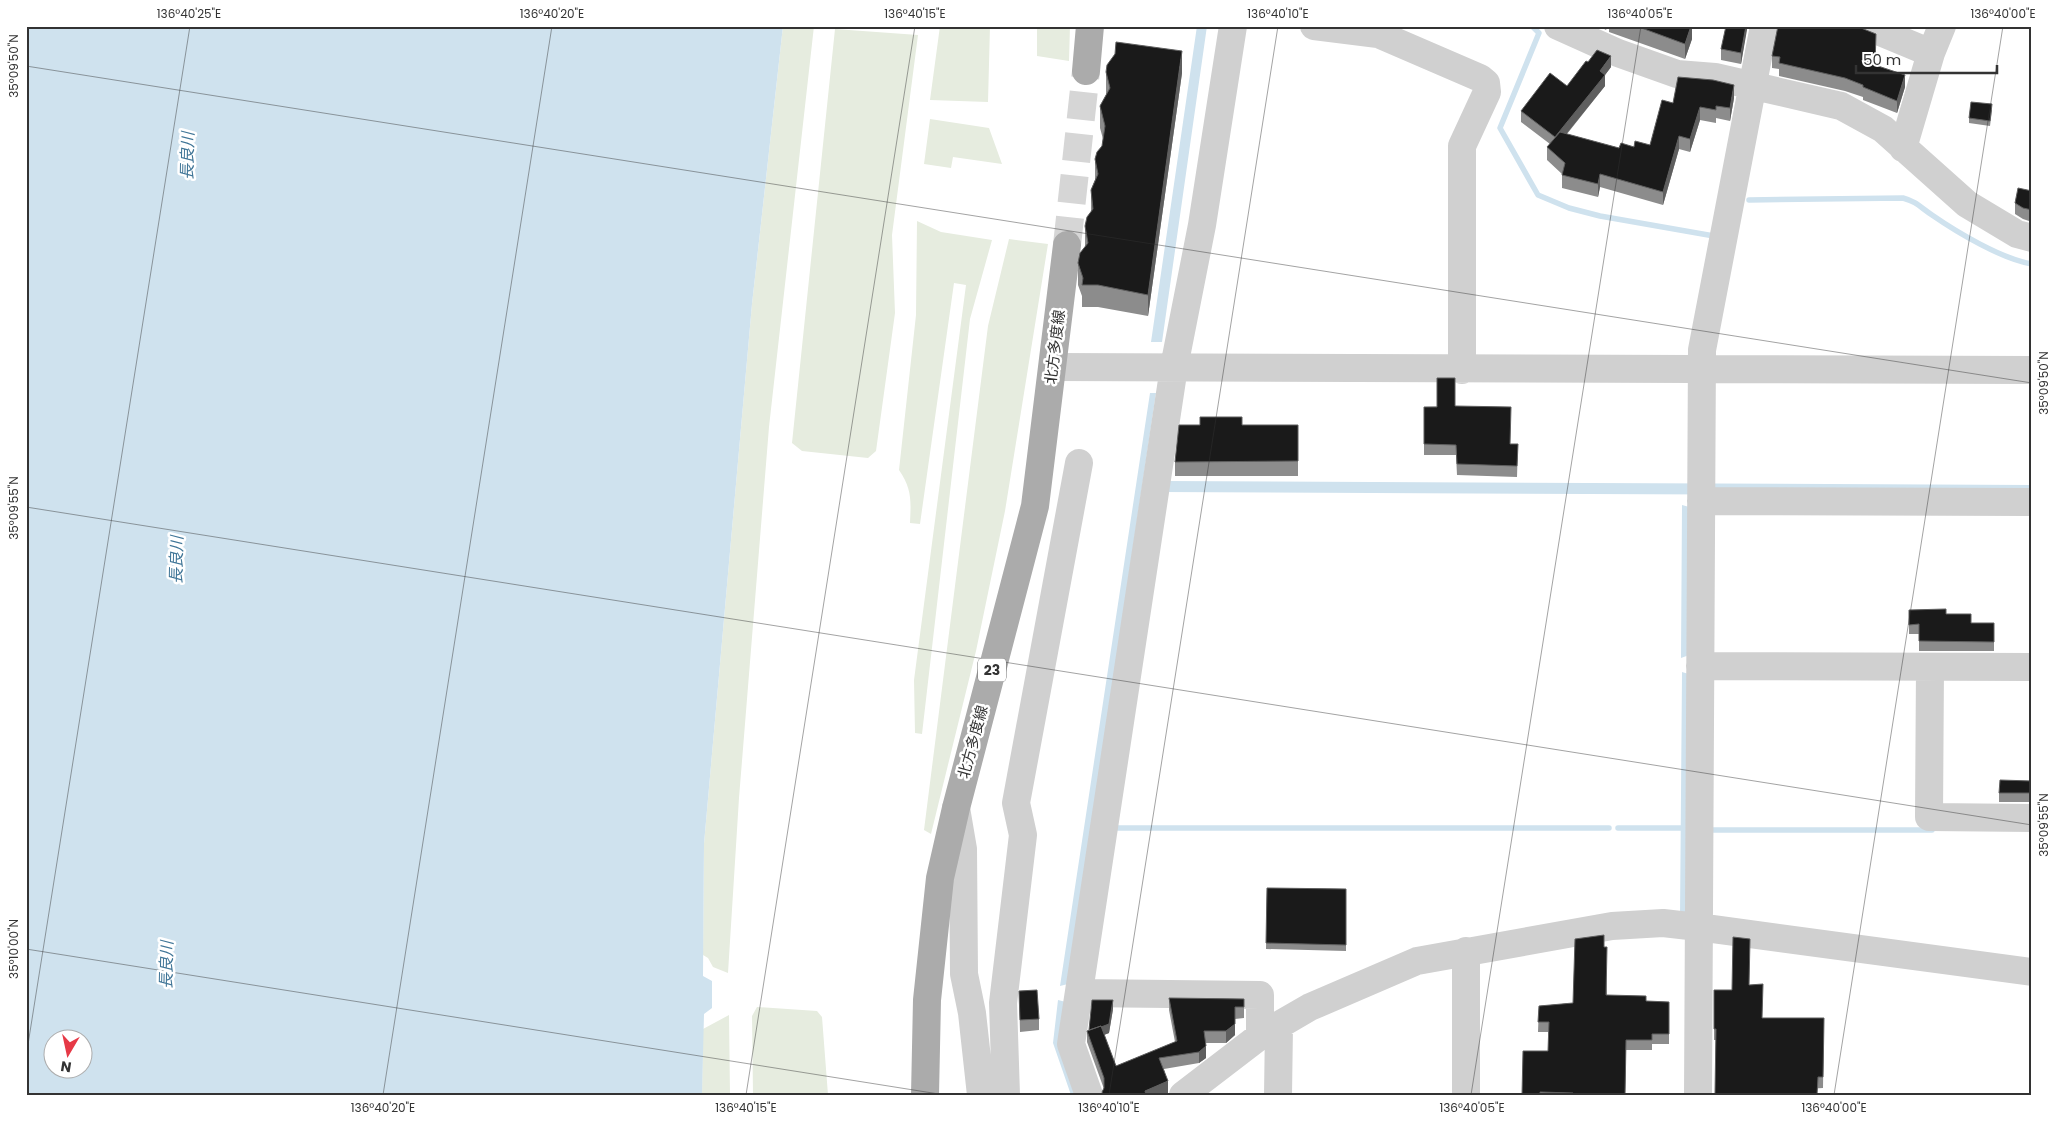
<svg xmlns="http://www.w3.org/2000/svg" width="2058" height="1121" font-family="Poppins,'Noto Sans JP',sans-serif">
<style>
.green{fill:#e6ecdf}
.water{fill:#cfe2ee;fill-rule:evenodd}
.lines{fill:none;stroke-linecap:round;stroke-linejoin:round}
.stream{stroke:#cfe2ee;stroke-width:5.5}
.major-tunnel{stroke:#d6d6d6;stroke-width:28;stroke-dasharray:28 14;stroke-linecap:butt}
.minor{stroke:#d0d0d0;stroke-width:28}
.major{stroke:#ababab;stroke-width:28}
.wall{fill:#8c8c8c}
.shaded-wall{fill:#5f5f5f}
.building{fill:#1a1a1a;stroke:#5f5f5f}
.ticks{fill:none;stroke:#333;stroke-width:1;stroke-opacity:0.45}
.labels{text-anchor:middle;stroke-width:5;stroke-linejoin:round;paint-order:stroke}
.shield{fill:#fff;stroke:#707070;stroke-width:1}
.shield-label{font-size:14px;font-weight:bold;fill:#333}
.street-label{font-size:15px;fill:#333;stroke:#fff}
.water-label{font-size:16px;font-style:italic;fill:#3f7597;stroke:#fff}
.neatline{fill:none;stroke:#333;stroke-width:2}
.ticks-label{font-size:12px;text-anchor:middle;fill:#333}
</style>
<rect width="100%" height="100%" fill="#fff"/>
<path class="green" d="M783,26H814L769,427L739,798L728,973L713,967L708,958L703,955L704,844L752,304Z
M940,26H990L988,102L930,100Z
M1037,26H1070L1069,61L1037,56Z
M835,29L918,35L892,235L895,313L876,451L868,458L802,451L792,443Z
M930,119L989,128L1002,164L953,157L951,168L924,164Z
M917,221L941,232L992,240L970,319L922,734L915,733L914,680L966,285L954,283L920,524L910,523C911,500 912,489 899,470L916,315Z
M1009,239L1048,244L1005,511L976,651L931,834L924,830L988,326Z
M757,1007L817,1011L822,1017L828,1095H753L752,1016Z
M729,1015L730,1095H702L703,1029Z"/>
<path class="water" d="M26,26H783L752,304L704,844L703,976L712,981V1008L704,1014L702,1095H26ZM82,1038V1068H52V1038Z
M1197,26H1207L1162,342H1151Z
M1150,393H1156L1068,984L1060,986Z
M1163,481L2032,485V496L1161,492Z
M1682,505L1693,508L1692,654L1681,658Z
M1682,672L1692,675L1690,913L1680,917Z
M1058,1000L1066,1002L1079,1095H1071L1053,1043Z"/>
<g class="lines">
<path class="stream" d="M1532,26L1539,33L1500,128L1538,195L1569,208L1600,216L1714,236
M1749,200L1903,198C1917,202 1920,207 1932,215C1958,233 2002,259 2032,264
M1111,828H1609
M1618,828H1686
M1710,830H1932"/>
<path class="major-tunnel" d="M1067,245L1086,71"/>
<path class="minor" d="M1314,26L1378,34L1480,78L1486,83L1487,92L1462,146V370
M1558,26L1618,53L1677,74L1715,77L1841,106L1883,129L1967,204L2017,234L2032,238
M1866,26L1931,53
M1903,148L1931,53L1942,26
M1053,367L2032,370
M1701,501L2032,502
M1700,666L2032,667
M1930,667L1929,817L2032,818
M956,808L963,849L964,974L972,1013L981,1095
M1079,993L1260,995V1036
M1006,1095L1003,1003L1023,835L1016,803L1079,463
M1089,1095L1071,1044L1174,367L1202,225L1233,26
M1183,1095L1260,1036L1310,1007L1417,961L1612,926L1663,923L1698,927L2032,972
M1278,1095L1279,1026
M1466,1095V951
M1698,1095L1702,350L1764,26"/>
<path class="major" d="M1086,71L1090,26
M925,1095L927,1000L940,878L956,808L1035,506L1067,245"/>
</g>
<path class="wall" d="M1599,26H1608L1606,30Z
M1609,26H1692V39L1685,59L1609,32Z
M1747,26L1741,64L1721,60V49Z
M1876,47L1875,65L1905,87L1897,113L1863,100V97L1845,91L1779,76V69L1772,68V56Z
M1588,62L1611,67L1605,75V86L1567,134L1619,148L1650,145L1673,103L1734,98L1730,121L1716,118V123L1700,120L1690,152L1679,149L1663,205L1600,187L1598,197L1562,188V174L1547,160V147L1550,144L1521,122V111L1567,86Z
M1106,72L1182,73L1148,316L1098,307H1082V296L1078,285V263L1085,247V226L1091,212V190L1095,180V159L1102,146L1103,139L1100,128V106L1106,95Z
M1992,110L1990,126L1969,123V118Z
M2032,191V222L2023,219L2015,214V203Z
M1455,406L1510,444H1518L1517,477L1457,475L1456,455H1424V407Z
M1242,425H1298V476H1175V462Z
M1909,610L1946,614L1971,623H1994V651H1919V634H1909Z
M2032,781V802H1999V793Z
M1267,888L1346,889V951L1266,949Z
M1604,947L1607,995L1646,1001L1669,1002V1044H1652V1050H1626L1625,1095H1522L1548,1051V1032H1538L1539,1006L1573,1003Z
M1750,985L1762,1018H1824L1823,1088L1715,1094L1716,1040H1714V990H1732Z
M1019,991L1039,1019V1030L1020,1032Z
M1169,998L1244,999V1018L1235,1019V1035L1226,1043H1206V1058L1199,1063L1164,1069L1168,1093L1163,1095H1102V1092L1104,1089L1087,1042V1031L1089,1030L1113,1009L1109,1033L1104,1035L1116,1066L1175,1042L1169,1010Z"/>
<path class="shaded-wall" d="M1691,26H1692V39L1685,59V44Z
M1746,26H1747V30L1741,64V53Z
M1182,51V73L1148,316V295Z
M1611,56V67L1605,75V86L1555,148V137L1600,71Z
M1905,75V87L1897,113V101Z
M1734,85V98L1730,121V108Z
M1700,107V120L1690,152V139Z
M1679,136V149L1663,205V192Z
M1600,174V187L1598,197V184Z
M1113,1000V1009L1109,1033L1090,1040Z
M1235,1024V1035L1226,1043V1031Z
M1206,1046V1058L1199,1063V1052Z
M1168,1081V1093L1163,1095H1145V1091Z"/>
<path class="building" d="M1636,26H1691L1685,44Z
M1726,26H1746L1741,53L1721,49Z
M1778,26H1856L1876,34L1875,65L1905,75L1897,101L1863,87V85L1845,78L1779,63L1780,57L1772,56Z
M1116,42L1182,51L1148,295L1098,285H1082L1083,278L1078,263L1080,253L1088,243L1085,226L1087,217L1093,209L1091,190L1098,174L1095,159L1097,152L1102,146L1105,126L1100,106L1110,88L1106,72L1107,65L1115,54Z
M1597,50L1611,56L1600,71L1605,75L1555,137L1521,111L1550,73L1567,86L1586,61L1588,62Z
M1678,77L1713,80L1734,85L1730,108L1716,106V110L1700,107L1690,139L1679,136L1663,192L1600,174L1598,184L1562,175L1565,163L1547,147L1560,132L1619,148L1621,143L1634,147L1635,141L1650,145L1662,100L1673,103Z
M1971,102L1992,104L1990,121L1969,118Z
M2018,188L2032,191V210L2023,208L2015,203Z
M1437,378H1455V406L1511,407L1510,444H1518L1517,466L1457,464L1456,445L1424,444V407H1437Z
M1200,417H1242V425H1298V461L1175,462L1179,425H1200Z
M1946,609V614H1971V623H1994V642L1919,641V624L1909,625V610Z
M2000,780L2032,781V793H1999Z
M1267,888L1346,889V945L1266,943Z
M1604,935V947H1607L1606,995L1646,996V1001L1669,1002V1034H1652V1040H1626L1625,1095H1573V1093L1540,1092V1095H1522L1523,1051H1548L1549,1022H1538L1539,1006L1573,1003L1575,939Z
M1733,937L1750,939L1749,985L1763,984L1762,1018H1824L1823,1077H1818L1817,1095H1710V1094H1715L1716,1029H1714V990H1732Z
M1037,990L1039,1019L1020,1020L1019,991Z
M1169,998L1244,999V1007H1235V1024L1226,1031H1204L1206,1046L1199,1052L1159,1058L1168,1081L1145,1091L1146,1095H1103L1102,1092L1104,1088V1078L1087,1031L1101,1026L1116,1066L1177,1041Z
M1092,1000H1113L1109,1024L1101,1027V1026L1089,1030Z"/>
<path class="ticks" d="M26,66L2032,383M26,507L2032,825M26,949L945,1095M26,1057L190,26M383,1095L552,26M746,1095L915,26M1109,1095L1278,26M1471,1095L1641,26M1834,1095L2003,26"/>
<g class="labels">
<rect class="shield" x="978" y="658.5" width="28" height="23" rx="4"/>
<g class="shield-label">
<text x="992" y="675">23</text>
</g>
<g class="street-label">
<text transform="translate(1055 347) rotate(-83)" y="5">北方多度線</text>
<text transform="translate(973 742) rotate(-75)" y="5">北方多度線</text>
</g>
<g class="water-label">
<text transform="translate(187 156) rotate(-89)" y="6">長良川</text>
<text transform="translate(176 560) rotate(-89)" y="6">長良川</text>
<text transform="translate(166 965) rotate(-89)" y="6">長良川</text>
</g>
</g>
<rect width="2058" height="1121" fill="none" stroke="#ffffff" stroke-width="55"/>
<g transform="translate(68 1054) rotate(189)"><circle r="24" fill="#ffffff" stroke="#adadad"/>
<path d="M0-4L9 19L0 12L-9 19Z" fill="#e63946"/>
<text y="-8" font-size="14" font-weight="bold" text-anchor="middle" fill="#333333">N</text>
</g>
<path d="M1856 65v8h141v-8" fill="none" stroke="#333333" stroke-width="2.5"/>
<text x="1863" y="65" font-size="15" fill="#333333" stroke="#ffffff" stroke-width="4" paint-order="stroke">50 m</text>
<rect x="28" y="28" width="2002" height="1066" class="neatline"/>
<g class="ticks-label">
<text x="189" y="18">136°40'25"E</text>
<text x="552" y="18">136°40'20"E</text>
<text x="915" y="18">136°40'15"E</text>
<text x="1278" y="18">136°40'10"E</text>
<text x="1640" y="18">136°40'05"E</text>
<text x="2003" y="18">136°40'00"E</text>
<text transform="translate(14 66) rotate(-90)" y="4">35°09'50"N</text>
<text transform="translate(2044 383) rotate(-90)" y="4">35°09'50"N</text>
<text transform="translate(14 508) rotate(-90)" y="4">35°09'55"N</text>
<text transform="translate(2044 825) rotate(-90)" y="4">35°09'55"N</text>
<text transform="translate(14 949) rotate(-90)" y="4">35°10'00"N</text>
<text x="383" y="1112">136°40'20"E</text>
<text x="746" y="1112">136°40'15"E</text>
<text x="1109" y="1112">136°40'10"E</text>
<text x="1472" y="1112">136°40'05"E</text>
<text x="1834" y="1112">136°40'00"E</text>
</g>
</svg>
